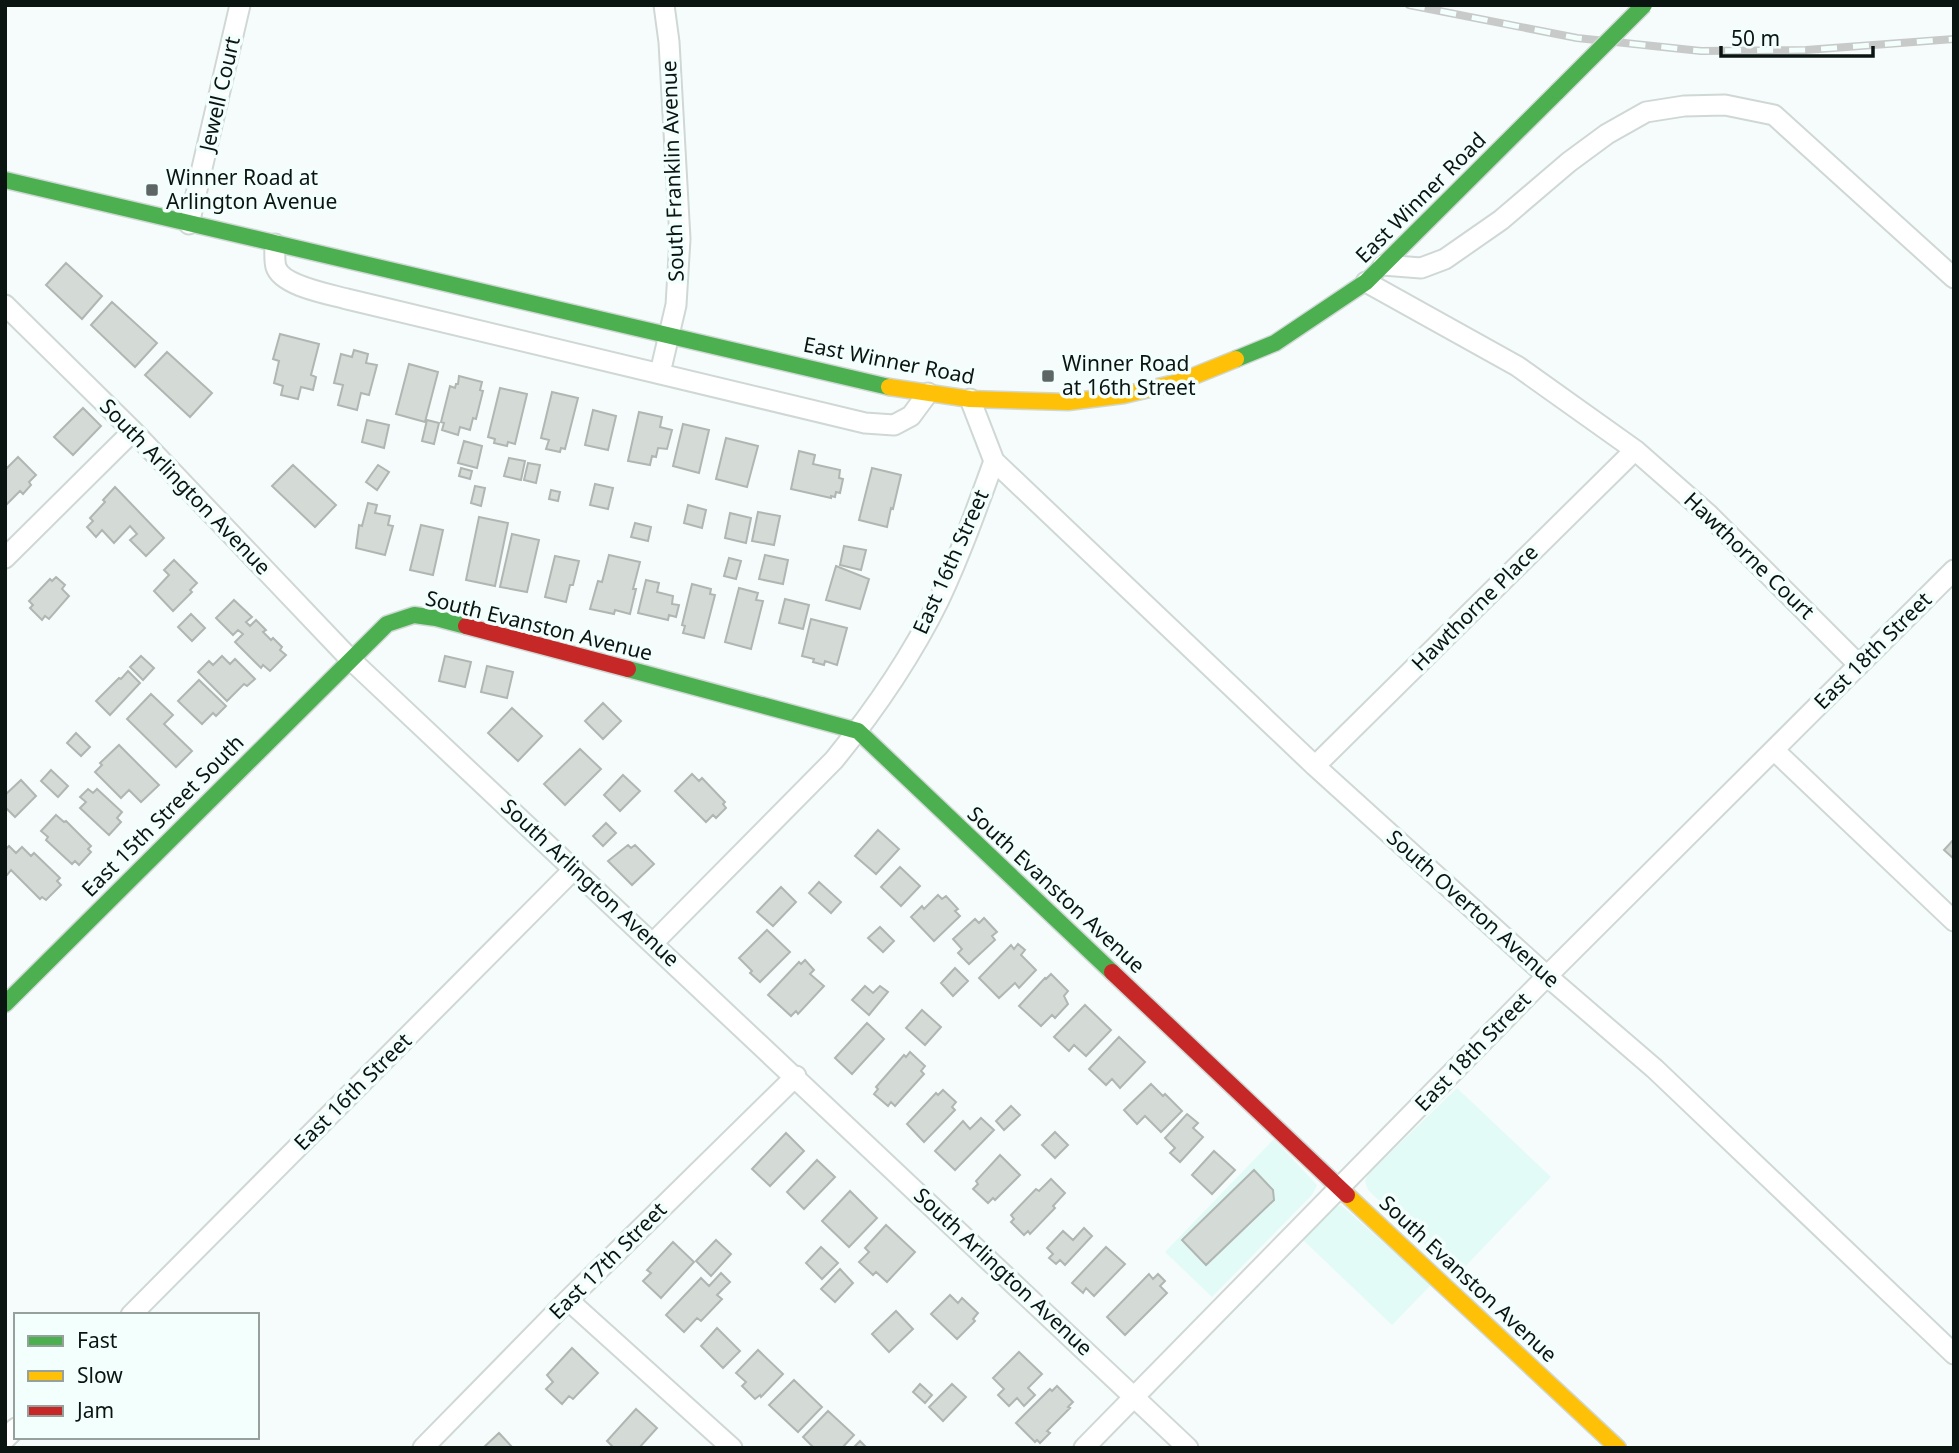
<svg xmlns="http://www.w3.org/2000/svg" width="1959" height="1453" font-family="'Noto Sans',sans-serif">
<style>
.built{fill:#e3fbf6}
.building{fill:#d4dad6;stroke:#b0b6b2;stroke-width:2}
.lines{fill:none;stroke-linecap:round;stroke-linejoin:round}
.street-casing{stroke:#cfd8d5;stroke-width:23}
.fast-casing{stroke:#cfd8d5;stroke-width:19}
.slow-casing{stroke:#cfd8d5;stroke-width:19}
.jam-casing{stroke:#cfd8d5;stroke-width:19}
.street{stroke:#fefffe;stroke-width:19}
.fast{stroke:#4caf50;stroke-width:16}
.slow{stroke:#ffc107;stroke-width:16}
.jam{stroke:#c62828;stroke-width:16}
.rail-casing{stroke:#c8caca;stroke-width:8}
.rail{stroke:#f3fffc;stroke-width:5;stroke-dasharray:16;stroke-linecap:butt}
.fast-bridge-casing{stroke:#cfd8d5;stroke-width:19;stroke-linecap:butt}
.fast-bridge{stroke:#4caf50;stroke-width:16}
.poi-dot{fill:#5d6664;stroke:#f3fffc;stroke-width:2.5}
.labels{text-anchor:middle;stroke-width:7;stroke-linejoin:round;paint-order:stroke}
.street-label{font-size:21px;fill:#0a1512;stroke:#f3fffc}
.poi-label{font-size:21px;fill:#0a1512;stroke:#f3fffc;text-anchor:start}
</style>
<rect width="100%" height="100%" fill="#f6fcfb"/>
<path class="built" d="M1457,1088L1551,1177L1457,1275L1368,1190L1365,1181L1369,1173Z
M1274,1139L1317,1185L1312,1195L1212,1297L1165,1252Z
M1341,1205L1431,1285L1392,1325L1302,1239L1333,1207Z"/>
<path class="building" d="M66,263L102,296L82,319L46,285Z
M112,302L157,343L135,367L91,325Z
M280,334L319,344L311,375L316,377L313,390L301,387L298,399L281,395L283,386L274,383L279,361L273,359Z
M354,350L368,354L366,363L377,365L369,395L361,393L357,410L338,405L343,385L334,383L341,354L352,357Z
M167,352L212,393L190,417L145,375Z
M409,364L438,372L425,422L396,414Z
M459,376L482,382L480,390L483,391L476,419L473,418L470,430L460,427L458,435L442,430L444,423L441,422L450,386L455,388L456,384H458Z
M500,388L527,394L515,444L508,442L507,446L494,443L495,439L488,437Z
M552,392L578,398L565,449L561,448L560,452L546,449L549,440L541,438Z
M83,408L101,426L73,455L54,437Z
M593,410L616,416L608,450L585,445Z
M639,412L662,417L660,427L672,430L667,449L658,448L656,457L652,456L650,465L628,461Z
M367,420L389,425L384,448L362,442Z
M427,420L439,423L434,444L422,441Z
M683,424L709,430L699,473L673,466Z
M726,438L758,446L747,487L716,479Z
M464,441L482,446L477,468L458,463Z
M799,451L815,455L813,464L840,470L839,478L843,479L840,493L836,492L835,497L831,496V498L791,489Z
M18,457L36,475L29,482L31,485L23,494L20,491L5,506V470Z
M509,458L525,461L521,480L504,476Z
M528,463L540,465L536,483L524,480Z
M293,465L336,505L315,527L272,486Z
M378,465L389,472L377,490L366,482Z
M461,468L472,471L470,479L459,476Z
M872,468L901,475L893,509L891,508L887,527L859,520Z
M595,484L613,488L608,509L590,505Z
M475,486L485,488L481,506L471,503Z
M115,487L164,538L146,556L130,540L137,534L130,526L114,543L102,530L96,537L87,527L93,521L90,518L105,502L103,500Z
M551,490L560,492L558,501L549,499Z
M368,503L377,505L375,513L390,516L388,525L393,526L385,555L356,548L359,525L362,526Z
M688,505L706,510L702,528L684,523Z
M758,512L780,516L774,545L752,541Z
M730,513L751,518L746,543L725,538Z
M479,517L508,523L495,586L466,580Z
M635,523L651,527L648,541L631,537Z
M421,525L443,530L433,575L410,570Z
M512,534L539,540L527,592L500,587Z
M844,546L866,550L861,570L840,565Z
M609,555L640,562L633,589H636L630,614L615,610L614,614L590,609L598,581L602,582Z
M765,555L788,560L783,584L759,579Z
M555,556L579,561L573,585H570L566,602L545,597Z
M729,558L741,561L736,579L724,576Z
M174,560L197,583L190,590L192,592L173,611L154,591L169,575L164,570Z
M836,566L869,579L860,609L826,600Z
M56,577L65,585L62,589L69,596L49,619L45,616L42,620L30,608L33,605L29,601L50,579L52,581Z
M646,580L659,583L657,592L673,596L672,604L679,605L676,617L669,615L668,620L638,613Z
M692,584L711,589L710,594L715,595L704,638L683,633L685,626L682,625Z
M739,588L758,593L756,600L763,601L751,649L725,642Z
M785,599L809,605L803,629L779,623Z
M234,600L252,617L246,622L250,626L256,620L266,630L263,632L271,640L273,638L282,647L280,650L286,655L270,671L263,665L261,668L235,642L243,634L238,630L233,635L216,618Z
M191,614L205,628L192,641L178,627Z
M811,619L847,628L837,665L825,661L824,665L813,662L814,659L802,656Z
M141,656L154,668L143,680L130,667Z
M222,656L230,664L235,659L255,679L247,686L244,684L227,701L198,672L209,661L213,665Z
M445,656L471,662L465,687L439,681Z
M487,666L513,672L507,698L481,692Z
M128,671L140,683L110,715L96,701L119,678L121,679Z
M199,680L226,706L216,716L213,713L202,724L178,701Z
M151,694L173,715L164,724L192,751L176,767L127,719Z
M603,703L621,721L603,739L585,721Z
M512,708L542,736L518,761L488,733Z
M76,733L90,747L81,756L67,743Z
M119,745L159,785L141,802L129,790L121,798L95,772L102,765L100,763Z
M580,749L601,769L565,805L544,784Z
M51,770L68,786L58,797L41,781Z
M692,774L699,781L702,778L725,802L723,804L726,808L716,818L713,815L706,822L675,791Z
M623,775L640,791L620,811L604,795Z
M21,780L36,796L15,817L5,807V795Z
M88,789L93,793L97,789L122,812L117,818L121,822L109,835L80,808L86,802L80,797Z
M56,815L64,822L66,821L91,846L88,849L91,852L79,865L75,861L72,864L46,840L48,837L41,831Z
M606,823L616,833L603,846L593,836Z
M878,830L899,849L876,874L855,856Z
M1954,839V859L1944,850Z
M628,845L631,848L635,845L654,864L632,885L608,861Z
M9,846L16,853L22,847L31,856L34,853L60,878L57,881L61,885L46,900L42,897L40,899L11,870L7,875L5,874V850Z
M900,867L920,886L901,906L881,887Z
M819,882L841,902L831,913L809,893Z
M781,887L796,902L773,926L757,912Z
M938,895L942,899L946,896L958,909L955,911L960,916L934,941L911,917L922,906L924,909Z
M984,918L997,932L992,936L995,940L969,964L958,953L962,949L953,939L975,919L979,923Z
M880,927L894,941L883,952L868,938Z
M767,930L790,952L760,982L750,973L752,971L739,958Z
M1018,944L1025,950L1021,955L1036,970L1019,988L1015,983L999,998L979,978L1011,945L1014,949Z
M805,960L814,970L810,974L824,986L798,1014L796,1011L791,1016L768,995L799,962L801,964Z
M955,968L968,981L953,996L941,983Z
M1051,974L1068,991L1064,996L1068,1004L1055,1018L1052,1015L1041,1026L1019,1006L1045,978L1046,979Z
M865,986L873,993L880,986L888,992L869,1015L852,1000Z
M1085,1005L1111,1030L1086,1056L1074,1045L1069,1051L1054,1037Z
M922,1010L941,1027L925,1045L906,1028Z
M867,1023L884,1039L852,1074L835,1058Z
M1119,1037L1145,1062L1120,1088L1112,1079L1106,1085L1089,1069Z
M910,1052L925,1066L921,1071L924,1074L895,1106L891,1102L888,1106L874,1094L878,1089L876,1087L904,1055L906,1057Z
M1151,1084L1163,1096L1165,1094L1182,1111L1161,1132L1145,1116L1137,1124L1124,1110Z
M943,1090L956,1102L952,1107L955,1110L924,1142L907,1124L936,1093L938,1095Z
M1011,1106L1020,1115L1004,1130L996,1121Z
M1187,1114L1198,1123L1193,1128L1203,1137L1180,1162L1170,1153L1175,1148L1165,1138Z
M981,1118L994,1130L955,1170L935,1151L963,1121L970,1129Z
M1055,1132L1068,1145L1055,1158L1042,1145Z
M786,1133L804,1151L770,1186L752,1169Z
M1214,1151L1235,1170L1212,1194L1192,1175Z
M1000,1155L1020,1175L995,1200L993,1198L988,1203L973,1189L978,1184L976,1181Z
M817,1160L835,1177L804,1209L787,1192Z
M1254,1170L1273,1190L1274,1200L1206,1265L1182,1240Z
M1051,1179L1065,1193L1053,1206L1055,1208L1030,1234L1028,1231L1024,1235L1011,1222L1014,1219L1011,1215L1036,1189L1039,1191Z
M850,1191L877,1218L849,1247L822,1221Z
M886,1225L915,1252L887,1282L876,1272L873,1275L859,1262L869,1252L865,1248Z
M1084,1228L1092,1236L1065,1265L1060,1260L1056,1264L1049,1258L1053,1254L1047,1248L1063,1231L1073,1240Z
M716,1240L731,1254L711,1276L696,1261Z
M673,1242L694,1262L661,1298L643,1281L651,1273L647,1270Z
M821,1247L838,1263L822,1279L806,1263Z
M1106,1247L1125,1264L1094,1296L1086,1288L1083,1293L1072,1283Z
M840,1269L853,1283L835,1302L821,1289Z
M721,1273L730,1282L717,1295L722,1299L701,1321L697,1318L684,1332L666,1315L701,1278L709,1286Z
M1149,1274L1153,1279L1158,1274L1165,1281L1160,1286L1167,1293L1125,1335L1107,1317Z
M950,1295L958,1303L962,1298L978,1313L973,1319L975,1321L957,1339L931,1314Z
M896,1311L913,1329L889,1352L872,1334Z
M717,1328L740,1351L723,1368L701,1346Z
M572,1348L598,1373L573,1399L569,1396L562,1404L546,1389L553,1382L547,1375Z
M758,1350L783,1374L761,1397L760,1395L755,1399L742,1386L746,1382L736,1373Z
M1019,1352L1042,1374L1028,1388L1035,1395L1024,1406L1017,1398L1009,1406L998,1395L1004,1389L993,1378Z
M794,1380L822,1407L798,1432L769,1405Z
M920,1384L932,1395L925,1403L913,1392Z
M952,1384L966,1397L943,1421L929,1407Z
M1057,1386L1073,1402L1068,1407L1070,1408L1047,1431L1050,1433L1040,1443L1037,1440L1035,1442L1016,1423L1050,1389L1052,1391Z
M636,1409L657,1428L639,1448H614L607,1441Z
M828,1411L854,1435L842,1448H814L803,1437Z
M499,1433L513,1448L484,1447Z
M860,1441L867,1448H853Z"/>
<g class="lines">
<g class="street-casing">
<path id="street" d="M189,224L240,5
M275,244C275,251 274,260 276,267C282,286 329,294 347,299L865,423L894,425L911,416L928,393
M1383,265L1421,268L1445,259L1501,220L1569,162L1607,134L1646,112L1684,106L1725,105L1774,115L1954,278
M1366,282L1517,366L1635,450L1709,515L1859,665
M5,305L133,431L350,659L1188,1448
M660,373L676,305L680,239L669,42L664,5
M970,399L994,461L1315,766L1547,976L1655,1069L1954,1354
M5,558L133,431
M1774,750L1954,921
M1315,766L1635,450
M653,943L834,760C874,711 911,657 939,600C960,555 977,508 994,461
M568,1300L732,1448
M131,1315L574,869
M5,1439L16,1428
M423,1448L568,1300L796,1076
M1084,1448L1547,976L1954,570"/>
</g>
<g class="fast-casing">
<path id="fast" d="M5,180L889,387
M1236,359L1275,343L1366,282L1558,91
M628,669L858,731L1112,972
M5,1004L387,624L414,615L436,618L466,626"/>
</g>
<g class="slow-casing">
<path id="slow" d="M889,387L970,399L1068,402L1124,395L1179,382L1236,359
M1347,1195L1618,1448"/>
</g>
<g class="jam-casing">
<path id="jam" d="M466,626L628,669
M1112,972L1347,1195"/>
</g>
<use href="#street" class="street"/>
<use href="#fast" class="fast"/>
<use href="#slow" class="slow"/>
<use href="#jam" class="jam"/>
<g class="rail-casing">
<path id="rail" d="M1409,5L1577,38L1701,51L1806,50L1954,39"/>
</g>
<use href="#rail" class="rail"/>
<g class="fast-bridge-casing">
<path id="fast-bridge" d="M1558,91L1644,5"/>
</g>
<use href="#fast-bridge" class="fast-bridge"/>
</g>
<g class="poi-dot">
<rect x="145" y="183" width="14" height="14" rx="3.5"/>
<rect x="1041" y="369" width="14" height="14" rx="3.5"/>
</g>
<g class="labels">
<g class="street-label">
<text transform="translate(220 94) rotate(-77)" y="7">Jewell Court</text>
<text transform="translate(673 171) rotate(-92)" y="7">South Franklin Avenue</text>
<text transform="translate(1421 198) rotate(-45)" y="7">East Winner Road</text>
<text transform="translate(889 361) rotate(11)" y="7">East Winner Road</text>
<text transform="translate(185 487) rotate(46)" y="7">South Arlington Avenue</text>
<text transform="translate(1749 556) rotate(44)" y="7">Hawthorne Court</text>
<text transform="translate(951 562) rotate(-66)" y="7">East 16th Street</text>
<text transform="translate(1475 608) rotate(-45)" y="7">Hawthorne Place</text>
<text transform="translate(539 626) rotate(14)" y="7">South Evanston Avenue</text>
<text transform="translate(1873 651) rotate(-45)" y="7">East 18th Street</text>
<text transform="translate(163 816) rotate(-45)" y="7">East 15th Street South</text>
<text transform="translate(590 883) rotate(43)" y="7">South Arlington Avenue</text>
<text transform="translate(1056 890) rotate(43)" y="7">South Evanston Avenue</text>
<text transform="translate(1473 909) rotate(42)" y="7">South Overton Avenue</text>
<text transform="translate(1473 1052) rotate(-46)" y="7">East 18th Street</text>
<text transform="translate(353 1092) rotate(-45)" y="7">East 16th Street</text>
<text transform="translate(608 1261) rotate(-45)" y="7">East 17th Street</text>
<text transform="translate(1003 1272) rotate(43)" y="7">South Arlington Avenue</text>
<text transform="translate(1468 1279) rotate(43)" y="7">South Evanston Avenue</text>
</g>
<g class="poi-label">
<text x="166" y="185">Winner Road at<tspan x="166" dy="24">Arlington Avenue</tspan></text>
<text x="1062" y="371">Winner Road<tspan x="1062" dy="24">at 16th Street</tspan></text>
</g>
</g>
<rect width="1959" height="1453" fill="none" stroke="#0a1512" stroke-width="14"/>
<rect x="14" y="1313" width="245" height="126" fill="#f3fffc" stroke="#96a19e" stroke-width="2"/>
<rect x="28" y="1336" width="35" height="10" fill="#4caf50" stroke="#96a19e" stroke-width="2"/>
<text x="77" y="1348" font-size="21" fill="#0a1512">Fast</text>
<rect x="28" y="1371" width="35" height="10" fill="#ffc107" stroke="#96a19e" stroke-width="2"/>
<text x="77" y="1383" font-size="21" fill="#0a1512">Slow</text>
<rect x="28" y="1406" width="35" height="10" fill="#c62828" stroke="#96a19e" stroke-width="2"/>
<text x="77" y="1418" font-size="21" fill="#0a1512">Jam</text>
<path d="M1721 46v10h152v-10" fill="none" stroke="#0a1512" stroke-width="3.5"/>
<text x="1731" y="46" font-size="21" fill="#0a1512" stroke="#f3fffc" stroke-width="5" paint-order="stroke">50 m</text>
</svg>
